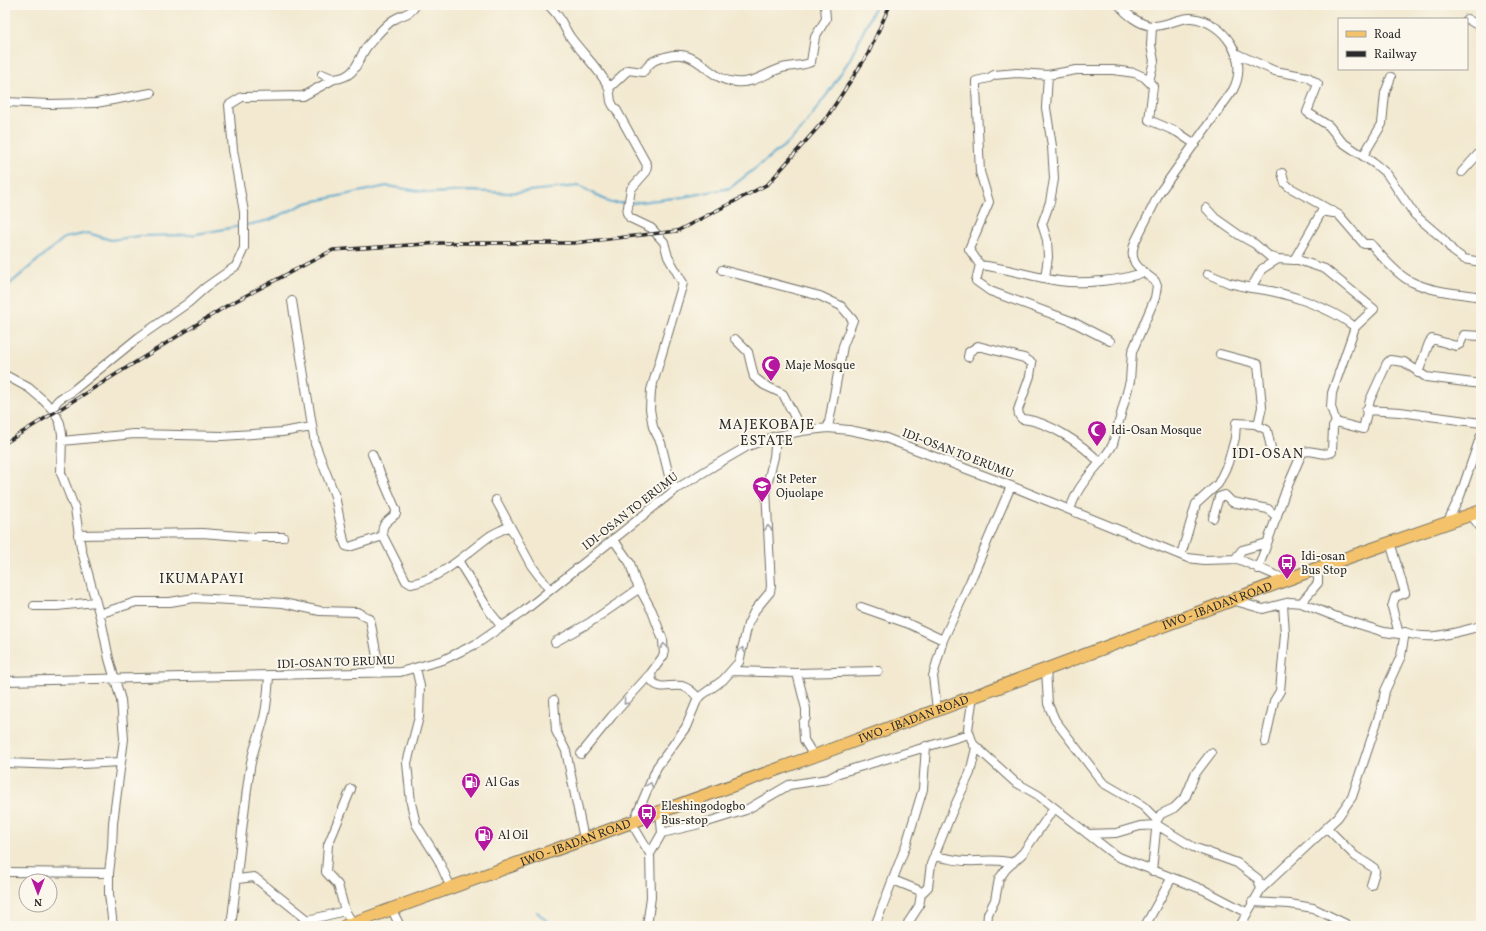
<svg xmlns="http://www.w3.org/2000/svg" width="1486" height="931" font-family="Vollkorn,serif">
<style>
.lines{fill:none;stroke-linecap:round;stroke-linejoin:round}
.stream{stroke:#50a4cc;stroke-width:2}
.street-casing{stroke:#716e65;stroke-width:10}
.primary-casing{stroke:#716e65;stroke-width:14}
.street{stroke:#fff;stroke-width:8}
.primary{stroke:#f3c26a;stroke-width:12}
.rail-casing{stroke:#2b2b2b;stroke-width:3.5}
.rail{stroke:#fbf7ec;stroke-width:2;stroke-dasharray:6;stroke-linecap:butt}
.oneway{stroke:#a0a0a0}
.labels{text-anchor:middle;stroke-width:4;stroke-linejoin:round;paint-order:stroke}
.poi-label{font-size:12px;fill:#2b2b2b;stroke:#fbf7ec;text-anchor:start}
.street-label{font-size:12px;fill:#2b2b2b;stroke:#fbf7ec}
.quarter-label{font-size:14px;letter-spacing:1px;fill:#2b2b2b;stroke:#fbf7ec}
</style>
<rect width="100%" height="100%" fill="#fbf7ec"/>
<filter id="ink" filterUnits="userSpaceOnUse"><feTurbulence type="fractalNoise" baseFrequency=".025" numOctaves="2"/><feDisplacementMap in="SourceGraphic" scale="8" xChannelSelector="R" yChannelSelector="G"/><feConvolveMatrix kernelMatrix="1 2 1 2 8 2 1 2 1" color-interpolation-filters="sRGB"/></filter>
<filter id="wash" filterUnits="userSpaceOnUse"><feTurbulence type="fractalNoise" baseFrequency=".012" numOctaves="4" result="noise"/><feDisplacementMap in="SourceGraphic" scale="16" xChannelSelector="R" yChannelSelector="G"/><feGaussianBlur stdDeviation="0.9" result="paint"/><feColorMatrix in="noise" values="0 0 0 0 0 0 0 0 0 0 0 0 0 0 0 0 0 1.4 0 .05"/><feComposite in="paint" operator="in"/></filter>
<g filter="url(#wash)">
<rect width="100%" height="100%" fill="#f2e9d0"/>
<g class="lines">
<path class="stream" d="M632,203L683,197L730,188L789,142L804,126L828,93L850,59L876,5
M247,225L270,220L306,203L387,186L432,193L470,191L508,193L579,186L611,203H627
M5,288L64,238L88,233L111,240L139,236L191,235L241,226
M537,912L552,926"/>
</g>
</g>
<g filter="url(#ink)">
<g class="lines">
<g class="street-casing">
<path id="street" d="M548,5C561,16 562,25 571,38C583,54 597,67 607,84C613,94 607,101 616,109L647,165L646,172L631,189L627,213L630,218L651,228L664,242L668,257L683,283L651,390L650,409L653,427L661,443L669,476L676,489
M1467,19L1481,27
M1237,54L1275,71L1308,77L1318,84L1307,112L1329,126L1342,142L1375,164L1387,174L1415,215L1443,239L1453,251L1464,259L1481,262
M322,74L334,79C359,77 357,57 369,44C376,36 384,26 393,20C402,14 410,15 416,5
M1149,81L1154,61L1151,45L1152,26
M609,88L628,70L643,72C646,69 648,65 651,63C655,59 661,58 665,57C699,46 706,80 736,82C753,84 766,73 782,68C789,66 808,65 811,62L815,37L826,19L825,5
M5,102L49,104L96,103L151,93
M1363,156L1382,124L1385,93L1391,77
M1462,172L1481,151
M1282,173L1285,183L1289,187L1339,215L1364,244H1371C1381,256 1398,276 1412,282C1433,292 1458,293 1481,297
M1206,208L1215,218L1239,235L1255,244L1270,257L1278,259
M1295,259L1325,269L1374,309L1355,327
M980,265L969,249L989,202L980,172L976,88V81L989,78L994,75L1017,73L1048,75L1076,70H1113L1135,73L1144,77L1153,86L1149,120L1177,132L1195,144
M722,270L820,296L841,306L853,320L843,346L828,428
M1208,274L1229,283L1251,288L1262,269L1278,259L1294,260L1322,211L1333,213
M1045,278L1048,257L1047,240L1042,224L1050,202L1054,179L1052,146L1046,108L1048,75
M1251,288C1283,291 1330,307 1355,327L1332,393L1331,407L1336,422L1333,427L1332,452C1322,458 1311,447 1302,453L1286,490L1258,569
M292,301L315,444L335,496L344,541L346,546L349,547L383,536
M735,339L748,352L754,377L764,385L783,394L802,431
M1110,341L1071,321L990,291L976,281L980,265C1007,268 1032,277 1059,281C1081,284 1123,281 1144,272
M1220,354L1258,364L1262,407L1258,425
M968,357L969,352L978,346L1024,358L1032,363L1030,376L1018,410L1019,415L1022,419C1048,421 1083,444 1100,463
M1418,373L1429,343L1432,339L1456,346L1460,344L1464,335L1481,336
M5,375L29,388L43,400L54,411L60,423L62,434L61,473L75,509L81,548L102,624L109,659L121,700L124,739L113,823L112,848L109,873V894L113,926
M1366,410L1400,412L1481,423
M54,411C53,401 62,397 70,393L139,337L188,303L206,287L236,266L244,248V212L233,150L229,105L242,97L303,96L334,79
M1336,422L1363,429L1370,400L1387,363L1390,360L1404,362L1426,377L1481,384
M62,441L134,434L222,436L282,432L312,427
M372,454L396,510V514C388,521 380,524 383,536L406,581L411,584C443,578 465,554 490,536C496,532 503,530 509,526
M496,500L531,565L549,589
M1070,510C1073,500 1077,491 1084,482C1093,469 1106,458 1113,444L1130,381L1132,352L1155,298L1157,286L1155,281C1140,269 1127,263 1135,242L1160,192L1233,90C1250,59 1224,21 1191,18C1180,17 1165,27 1152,26C1140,25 1126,14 1119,5
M1471,515L1481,528
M1213,518L1219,497L1225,495L1232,502L1268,509L1277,517
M1448,521L1460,496L1481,435
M78,535L202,533L252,537H283
M613,539L630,563L635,580L652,611L663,640L664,655L651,673L652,681C659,691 671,684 682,686C689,688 694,693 698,698
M1390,542L1405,593L1395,597L1392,607L1399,634
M1181,555L1196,504L1218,484L1228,463L1235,438L1236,423L1255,424L1267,430L1271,448
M1235,559L1242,550L1267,543
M459,562L490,612L502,627
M1232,600L1263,609L1290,602L1301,603L1342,619L1384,632L1399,634L1405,632C1429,642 1457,632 1481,626
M1301,603L1318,583V568
M34,606H57L95,602
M861,607L909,624L943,640
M99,614L136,602H170L194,598L283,603L320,611L357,612L370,619L380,673
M555,642L589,623L640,588
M416,668L420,686L419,717L407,763L411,803L416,824L438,859L451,888
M1046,669L1048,704L1055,720L1103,783L1143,806L1157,820L1152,871
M733,671L797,673L878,671
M797,673L806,709V718L803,723L804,740L814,756
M5,681L400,672L443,660L478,643L524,611L676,489L717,464L748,446L773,437L802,431L828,428L849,430L883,437L1011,486L1188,558L1204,560L1238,559L1287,580
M973,696L968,729L973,744L1015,782L1038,795L1116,856L1204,890L1246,912
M554,700L556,731L566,751L584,839
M937,709L933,676L943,640L970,582L1011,486
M1265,742L1274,701L1280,691L1285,634L1283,604
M581,754L612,716L651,673
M5,763L63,765L121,762
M351,789L328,845L326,872L338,885L345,911L353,923
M1157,820L1161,814L1174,808L1186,796L1195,774L1211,753
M634,821L657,767L686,727L698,698L723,680L739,662L748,624L755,610L770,592L771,586L766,489L774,457L776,437
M631,822L650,854L651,897L647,926
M1327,828L1355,856L1374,868L1375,872L1371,885
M662,833L704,823L746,810L789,785L828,779L839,773L969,734
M1088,834L1116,833L1140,826L1157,825L1193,847L1237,863L1258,879L1261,889
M935,853L938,857C948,858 957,861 966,861C983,862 997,858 1013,863
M650,854L662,833L660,811
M5,872L109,873
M238,879L254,877L308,920
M893,880L918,890L921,894
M1252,902L1290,904L1313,908L1346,924
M392,910L400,926
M231,926C238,874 242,821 250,768C252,752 259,737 263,721C267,709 268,689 269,676
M299,926L308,920L345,911
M875,926L906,845L923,789L926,746
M908,926V923L919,906L921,894L928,887L931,864L952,812L970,773L976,748
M987,926L988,914L995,900L999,879L1006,869L1023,853L1054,808
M1145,926L1171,879
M1240,926L1261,889L1338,817L1352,797L1382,707L1385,691L1401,656L1405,632"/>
</g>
<g class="primary-casing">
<g id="primary">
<path id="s1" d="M345,926L814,756L1318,568L1481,511"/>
</g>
</g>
<use href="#street" class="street"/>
<use href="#primary" class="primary"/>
<g class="rail-casing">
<path id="rail" d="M5,443L228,305L333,250L441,243H574L677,231L768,184L827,117L868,54L890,5"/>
</g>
<use href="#rail" class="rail"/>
</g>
<defs><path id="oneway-chevron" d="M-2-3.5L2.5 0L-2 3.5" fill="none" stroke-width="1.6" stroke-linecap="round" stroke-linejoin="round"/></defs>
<g class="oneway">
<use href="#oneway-chevron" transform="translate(768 528) rotate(-93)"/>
<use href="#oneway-chevron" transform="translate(664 646) rotate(-97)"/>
<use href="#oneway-chevron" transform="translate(742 650) rotate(-76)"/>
<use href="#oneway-chevron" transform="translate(626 702) rotate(132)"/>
<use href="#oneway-chevron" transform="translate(650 785) rotate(-70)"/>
</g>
</g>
<defs>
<g id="mosque-pin" transform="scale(1)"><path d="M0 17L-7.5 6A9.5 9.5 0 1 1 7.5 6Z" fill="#b5179e" stroke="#fbf7ec"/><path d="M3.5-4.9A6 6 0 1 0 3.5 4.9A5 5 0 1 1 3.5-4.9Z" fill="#fff"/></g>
<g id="school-pin" transform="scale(1)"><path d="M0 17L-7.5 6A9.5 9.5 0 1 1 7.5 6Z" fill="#b5179e" stroke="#fbf7ec"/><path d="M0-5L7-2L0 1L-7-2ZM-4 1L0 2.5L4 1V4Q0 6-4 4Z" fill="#fff"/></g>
<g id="bus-pin" transform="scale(1)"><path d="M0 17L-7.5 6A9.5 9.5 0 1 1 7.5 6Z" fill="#b5179e" stroke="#fbf7ec"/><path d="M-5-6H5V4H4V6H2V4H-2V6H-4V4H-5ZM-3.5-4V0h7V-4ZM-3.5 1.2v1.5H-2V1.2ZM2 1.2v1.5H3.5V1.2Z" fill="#fff"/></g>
<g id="fuel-pin" transform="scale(1)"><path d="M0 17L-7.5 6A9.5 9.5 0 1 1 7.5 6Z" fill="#b5179e" stroke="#fbf7ec"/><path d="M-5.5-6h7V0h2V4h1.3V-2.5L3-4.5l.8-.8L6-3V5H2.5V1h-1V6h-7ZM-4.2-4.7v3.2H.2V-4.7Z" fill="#fff"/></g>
</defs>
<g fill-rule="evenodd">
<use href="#mosque-pin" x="771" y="365"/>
<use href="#mosque-pin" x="1097" y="430"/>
<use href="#school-pin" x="762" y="486"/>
<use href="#bus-pin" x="1287" y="563"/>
<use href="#fuel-pin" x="471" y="782"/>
<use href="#bus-pin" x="647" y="813"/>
<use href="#fuel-pin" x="484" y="835"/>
</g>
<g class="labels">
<g class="poi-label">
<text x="785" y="369">Maje Mosque</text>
<text x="1111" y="434">Idi-Osan Mosque</text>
<text x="776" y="483">St Peter<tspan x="776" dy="14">Ojuolape</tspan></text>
<text x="1301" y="560">Idi-osan<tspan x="1301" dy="14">Bus Stop</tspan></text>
<text x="485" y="786">Al Gas</text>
<text x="661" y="810">Eleshingodogbo<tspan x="661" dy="14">Bus-stop</tspan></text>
<text x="498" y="839">Al Oil</text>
</g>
<g class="street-label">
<text transform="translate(958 453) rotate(21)" y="4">IDI-OSAN TO ERUMU</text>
<text transform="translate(630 511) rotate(-38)" y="4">IDI-OSAN TO ERUMU</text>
<text dy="4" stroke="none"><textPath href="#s1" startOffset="929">IWO - IBADAN ROAD</textPath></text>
<text transform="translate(336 662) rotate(-2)" y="4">IDI-OSAN TO ERUMU</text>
<text dy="4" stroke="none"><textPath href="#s1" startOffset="605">IWO - IBADAN ROAD</textPath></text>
<text dy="4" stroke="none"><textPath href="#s1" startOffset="245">IWO - IBADAN ROAD</textPath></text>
</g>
<g class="quarter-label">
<text x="767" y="429">MAJEKOBAJE<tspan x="767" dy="16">ESTATE</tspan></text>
<text x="1268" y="458">IDI-OSAN</text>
<text x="202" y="583">IKUMAPAYI</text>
</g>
</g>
<rect width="1486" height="931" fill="none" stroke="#fbf7ec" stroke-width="20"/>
<rect x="1338" y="18" width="130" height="52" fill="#fbf7ec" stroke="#a8a59f"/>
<rect x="1346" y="31" width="20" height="6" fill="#f3c26a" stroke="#a8a59f"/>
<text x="1374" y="38" font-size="12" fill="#2b2b2b">Road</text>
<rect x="1346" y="51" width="20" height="6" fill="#2b2b2b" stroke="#a8a59f"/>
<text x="1374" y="58" font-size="12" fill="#2b2b2b">Railway</text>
<g transform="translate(38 893) rotate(180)"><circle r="19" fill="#fbf7ec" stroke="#a8a59f"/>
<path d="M0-3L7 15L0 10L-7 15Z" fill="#b5179e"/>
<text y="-6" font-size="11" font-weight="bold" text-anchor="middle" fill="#2b2b2b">N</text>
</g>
</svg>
